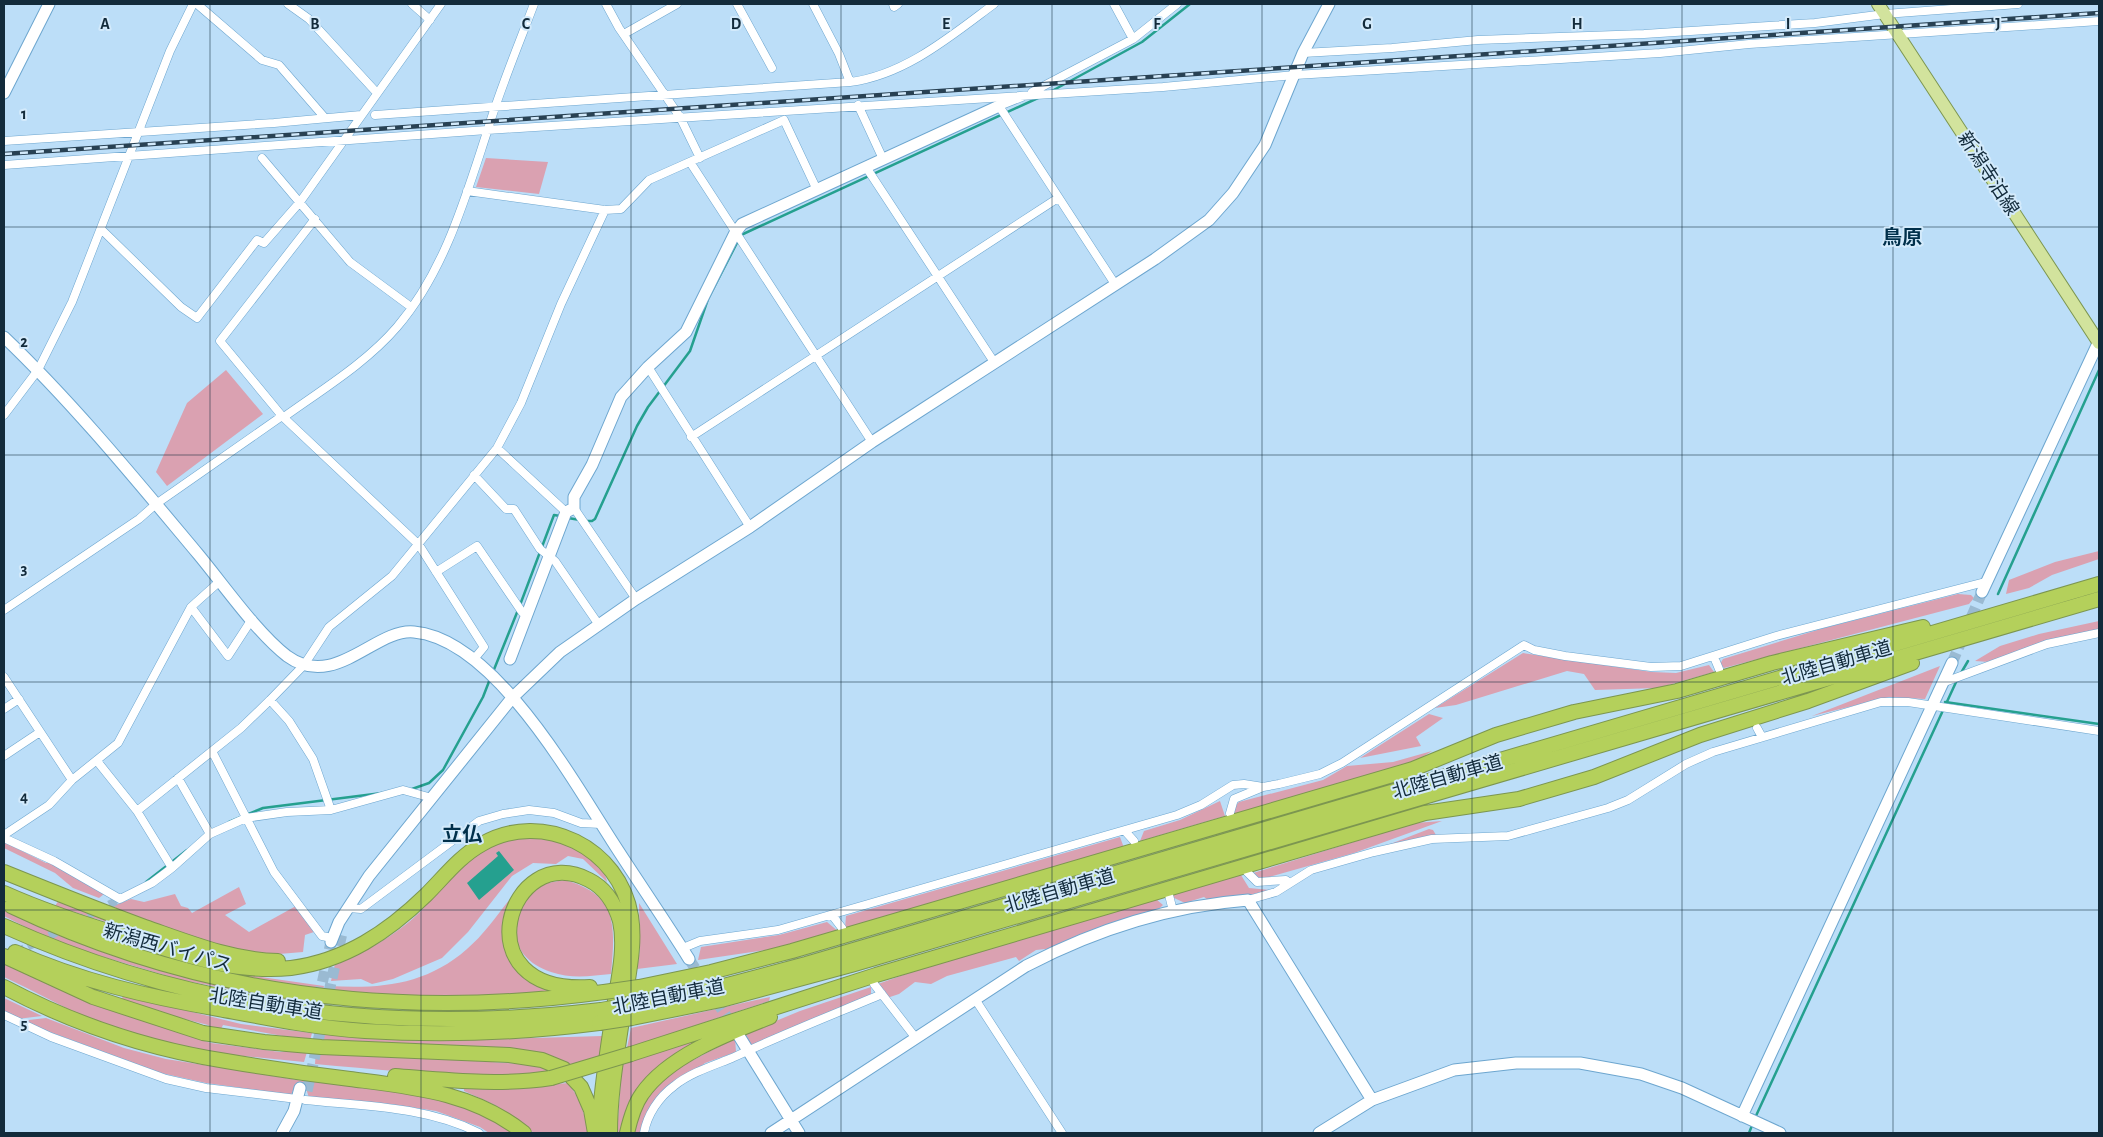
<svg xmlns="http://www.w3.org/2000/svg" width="2103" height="1137" font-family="'Alegreya Sans','Noto Sans JP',sans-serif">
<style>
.green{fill:#daa1b1}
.water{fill:#25a08f}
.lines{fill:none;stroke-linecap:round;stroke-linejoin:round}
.stream{stroke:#25a08f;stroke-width:2.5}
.street-tunnel{stroke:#9abad2;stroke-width:8;stroke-dasharray:8 4;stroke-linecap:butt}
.secondary-tunnel{stroke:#9abad2;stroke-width:11;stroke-dasharray:11 5.5;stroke-linecap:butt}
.street-casing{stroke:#6da6cf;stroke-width:9}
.secondary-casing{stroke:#6da6cf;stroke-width:13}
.primary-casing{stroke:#7c9650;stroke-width:14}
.highway-casing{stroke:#7c9650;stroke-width:16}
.street{stroke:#fff;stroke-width:8}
.secondary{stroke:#fff;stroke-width:11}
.primary{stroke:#d2e39d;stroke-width:12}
.highway{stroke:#b4d05b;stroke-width:14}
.rail-casing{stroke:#284153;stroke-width:4.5}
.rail{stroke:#d3eafb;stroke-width:2.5;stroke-dasharray:8;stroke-linecap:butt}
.highway-bridge-casing{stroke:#7c9650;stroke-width:16;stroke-linecap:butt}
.highway-bridge{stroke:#b4d05b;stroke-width:14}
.grid{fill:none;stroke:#132b3b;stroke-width:1;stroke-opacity:0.55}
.labels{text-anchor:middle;stroke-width:4;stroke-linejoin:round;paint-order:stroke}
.street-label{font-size:19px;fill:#132b3b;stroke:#d3eafb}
.neighbourhood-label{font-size:20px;font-weight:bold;fill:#01304b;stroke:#d3eafb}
.grid-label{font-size:16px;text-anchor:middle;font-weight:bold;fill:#132b3b;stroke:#d3eafb;stroke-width:4;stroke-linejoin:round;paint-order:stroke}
</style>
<rect width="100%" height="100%" fill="#bcdef8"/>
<path class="green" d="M486,158L548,162L539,194L476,187Z
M226,370L263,414L167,486L156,472L187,403Z
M2099,551V559L2052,575L2029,588L2006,594L2009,580L2055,562Z
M1958,594L1971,595L1974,598L1969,604L1724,668L1720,664L1723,659L1824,628Z
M2099,621V630L2017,651L1989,662L1975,661L2000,646L2039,634Z
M1523,653L1652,672L1676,673L1709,665L1714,672L1658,688L1595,690L1584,674L1567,671L1456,705L1435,708Z
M1940,666L1925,699L1889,697L1812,716Z
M1429,714L1443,718L1416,737L1421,746L1360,758Z
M1432,751L1416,761L1384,771L1233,815L1235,806L1239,802L1323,780L1347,766L1393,762Z
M1220,801L1225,816L1140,841L1144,831L1180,820Z
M1442,821L1354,853L1259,880L1250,874L1415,823Z
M1429,829L1433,830L1436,835L1385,846Z
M526,836C555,840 572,841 594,863C600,869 606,873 607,882L583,859L568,856L556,864L533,863L512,876L468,932L442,958L393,979L372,984L361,979L331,981L335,964C366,952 395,936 420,912C425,907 429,900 434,894C460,863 485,843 526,836Z
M1120,837L1124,848L845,929L846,916Z
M4,842L46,863L49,862L104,894L99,898L73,888L55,873L4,848Z
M1241,875L1249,888L1270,890L1241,897L1208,900L1204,897L1185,903L1172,897V893Z
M564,880C619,894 615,927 611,974C591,976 571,979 551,972C523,963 509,941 518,913C521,905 524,897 532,891C541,883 553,882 564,880Z
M239,887L246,904L225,915L249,932L296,906L314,932L305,935L303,952L267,955L224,948L132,918L113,906L131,899L144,902L175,894L181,906L188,908L192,913Z
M515,893L503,927L505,946L517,970L527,979L550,990L548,993C475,997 402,998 329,991V986C381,989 426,985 467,949C485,934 499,912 515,893Z
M1156,899L1163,905L1154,913L1076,936L1055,948L1036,950L1019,961L1016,957L947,976L931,984L915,982L899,994L887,998L878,984L951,958Z
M59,900L126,928L55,906Z
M639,903L677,964L637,969L640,949Z
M4,906L38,923L319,1001L318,1005L181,980L57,943L4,916Z
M827,922L839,932L786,947L698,960L701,947L779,935Z
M97,932L234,973L324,986L323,991L222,974L115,943Z
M4,960L180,1033L211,1043L280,1052L297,1050L307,1052L304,1062C254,1057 203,1053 154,1042C100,1029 53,1000 4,977Z
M871,987V999L752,1045L742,1035L800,1011Z
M123,995L241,1024L312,1033L310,1041L223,1025L221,1029H213L208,1025L161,1013L122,999Z
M770,997L769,1001L627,1048L631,1028Z
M4,998L42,1016L17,1019L4,1013Z
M46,1018L124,1048L166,1059L304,1081L302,1087L295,1086L291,1095L206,1083L161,1073L20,1021Z
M719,1029L667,1061L623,1133H617L622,1065Z
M320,1033L431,1041L602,1036L601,1058L569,1068L318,1042Z
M735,1038L736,1052L705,1063L651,1105L643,1122L640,1133H633L644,1097L665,1075Z
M316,1050L537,1065L554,1072C474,1080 394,1071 315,1064Z
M308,1080C376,1088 457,1088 512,1133H489L480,1127L436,1111L390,1104L309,1098L306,1088Z
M568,1083C580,1098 585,1114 588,1133H534L495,1105L464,1091V1085L532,1086Z"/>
<path class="water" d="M499,851L514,870L479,900L467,883L498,856L496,853Z"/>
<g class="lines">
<path class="stream" d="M1050,92L1142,42L1190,4
M568,518L580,520
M585,521H592L595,519L637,426L648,407L690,351L708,299L741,235L1038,98
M1998,594L2099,370
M520,605L554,515L560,516
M493,672L518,610
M1961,673L1968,661
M1945,702L2099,724
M412,789L429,783L443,770L483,697L490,679
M229,822L263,808L382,793
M146,882L187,850
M1755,1118L1957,680
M1749,1133L1753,1123"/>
<path class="street-tunnel" d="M77,921L120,899
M17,952L63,929"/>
<path class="secondary-tunnel" d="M1952,663L1982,592
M689,959L734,1028
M319,998L331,942
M307,1091L342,933"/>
<g class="street-casing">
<path id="street" d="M197,4L262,60L279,65L325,118
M288,4L309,19L377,93
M412,4L430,20
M606,4L619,28L680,117L700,158
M737,4L772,68
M893,4L894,7L898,4
M1114,4L1133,39
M624,34L677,4
M1303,53L1392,48L1478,40L1644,34L1815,23L1885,14L2018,4
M850,82C905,75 951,36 994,4
M1032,92L1133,39L1177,4
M1022,97L999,106L1115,284
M858,105L883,159
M375,115L850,82L839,54L813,4
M4,141L274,123L361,115
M262,158L350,262L411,307
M690,162L872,442
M4,165L487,130L1163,87L1295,75L1660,53L1749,44L2099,21
M866,167L994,362
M467,191L605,210L621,209L649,180L784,120L817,190
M315,219L220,341L282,416L419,545L484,647L474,659
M102,230L181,307L197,318L257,240L264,243L300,202L441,4
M648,367L750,527
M4,415L38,370L72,302L170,51L193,4
M284,417C323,389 366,363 397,327C444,272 465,199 487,132C500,89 518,46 534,4
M691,437L1058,198
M497,448L566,512
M474,475L506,509H514L540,549L555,561L599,625
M574,508L636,599
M436,572L477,546L522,612L526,615
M191,607L228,656L252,619
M4,610L139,519L156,504L282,416
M1714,657L1719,669
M4,677L72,780
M1942,683L2047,644L2099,633
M270,700L289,721L313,759L331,810
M4,709L19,699
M1757,728L1762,737
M212,751L274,872L322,936L332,938
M4,756L40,732
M97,761L137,811L241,728L270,700L304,665L329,627L392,576L497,448L521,403L561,304L605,210
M178,778L210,834
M137,811L172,868
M1230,813L1234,799L1263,787
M1125,831L1134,841
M4,835L49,805L72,780L118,743L191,607L220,581
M4,838L54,861L120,899L152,883L172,868L210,834L246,818L287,812L331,810L403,790L432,798
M1247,872L1257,882L1286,880L1289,884
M1169,895L1173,911
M1248,900L1276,892L1311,870L1374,852L1432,839L1508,836L1608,808L1628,800L1686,764L1713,752L1881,702H1908L2099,731
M349,908L361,909L479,821L503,814L529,810L554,813L581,823L601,824
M832,915L842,928
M683,948L700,941L778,930L1177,815L1201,805L1233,785L1244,784L1263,787L1279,784L1320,774L1342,763L1524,645L1534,650L1565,656L1651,667L1681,666L1776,636L1985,582
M874,984L915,1037
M975,999L1062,1133
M4,1015L51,1037L166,1079L206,1088L297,1099
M305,1100C362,1106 426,1106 479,1133
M644,1133C647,1115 659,1097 674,1086C690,1073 712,1066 732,1058C781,1035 832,1015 882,994"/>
</g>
<g class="secondary-casing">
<path id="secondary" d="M4,93L49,4
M4,337C74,404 136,480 198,554C223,584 257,633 287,656C335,691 375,628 414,632C494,639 572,779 612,841C637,880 664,919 689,959
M1982,592L2099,341
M510,659L566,512L574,508V497L592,465L621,397L648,367L686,332L735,233L742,224L999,106
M331,942L339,922L369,876L512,698L560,652L636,599L750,527L872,442L1155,259L1209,220L1233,193L1265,145L1303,53L1329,4
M739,1036L799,1133
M1742,1116L1952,663
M282,1133L294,1111L300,1088
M771,1133L1026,966C1095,930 1170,906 1248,900L1372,1100
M1319,1133L1372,1100L1454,1070L1516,1063H1580L1641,1074L1682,1088L1780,1133"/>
</g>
<g class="primary-casing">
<path id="primary" d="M1878,4L2099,343"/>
</g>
<g class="highway-casing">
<path id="highway" d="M4,872C51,891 98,910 145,927C188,942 232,960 278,961
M4,893C46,912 90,926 134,939C185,955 237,974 291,968C345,961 388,932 426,895C444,877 460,856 482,844C543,809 620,848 631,916C635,941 630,967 626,992C620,1039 610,1086 610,1133
M11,906C200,996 398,1020 604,992
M4,926C194,1012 395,1034 601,1010
M15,952C80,981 149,997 219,1009C267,1018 316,1028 365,1031C443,1036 521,1033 599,1023
M4,956L93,997L203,1033L264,1042L321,1047L509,1055L542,1060L564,1069L581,1087L591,1110L595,1133
M4,987C74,1024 148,1049 226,1061C267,1068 308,1074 350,1079C412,1087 473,1092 524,1133
M590,987C459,995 509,838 589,880C605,888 615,904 620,921C626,948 618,980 614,1007C608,1047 601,1087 599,1128
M639,987L711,972L792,951L1413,769L1496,735L1574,712L1677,691L1772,663L1923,627
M634,1004L716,988L806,964L2099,584
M632,1018L721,1000L851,965L2099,599
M631,1054L876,975L1425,813L1519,799L1594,777L1700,735L1808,701L1912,663
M395,1076C447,1080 499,1086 551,1078
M627,1133C630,1120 634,1105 642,1094C668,1056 729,1033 770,1017"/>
</g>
<use href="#street" class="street"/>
<use href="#secondary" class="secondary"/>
<use href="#primary" class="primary"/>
<use href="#highway" class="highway"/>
<g class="rail-casing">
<path id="rail" d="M4,154L2099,13"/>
</g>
<use href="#rail" class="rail"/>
<g class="highway-bridge-casing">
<path id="highway-bridge" d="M604,992L639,987
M601,1010L634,1004
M599,1023L632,1018
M551,1078L631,1054"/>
</g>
<use href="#highway-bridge" class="highway-bridge"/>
</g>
<path class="grid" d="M210,4V1133M421,4V1133M631,4V1133M841,4V1133M1052,4V1133M1262,4V1133M1472,4V1133M1682,4V1133M1893,4V1133M4,227H2099M4,455H2099M4,682H2099M4,910H2099"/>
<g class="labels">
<g class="street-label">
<text transform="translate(1989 173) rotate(57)" y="7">新潟寺泊線</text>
<text transform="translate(1836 662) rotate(-16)" y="7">北陸自動車道</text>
<text transform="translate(1447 776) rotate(-16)" y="7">北陸自動車道</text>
<text transform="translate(1059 890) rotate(-16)" y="7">北陸自動車道</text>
<text transform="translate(168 947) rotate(16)" y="7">新潟西バイパス</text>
<text transform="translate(668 996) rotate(-11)" y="7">北陸自動車道</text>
<text transform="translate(266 1003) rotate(9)" y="7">北陸自動車道</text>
</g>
<g class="neighbourhood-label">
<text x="1902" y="244">鳥原</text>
<text x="462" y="841">立仏</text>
</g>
</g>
<g class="grid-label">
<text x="105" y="29">A</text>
<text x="315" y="29">B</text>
<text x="526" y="29">C</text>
<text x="736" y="29">D</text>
<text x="946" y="29">E</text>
<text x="1157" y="29">F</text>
<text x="1367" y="29">G</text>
<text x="1577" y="29">H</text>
<text x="1788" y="29">I</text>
<text x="1998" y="29">J</text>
<text x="24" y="119">1</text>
<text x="24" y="347">2</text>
<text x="24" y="574">3</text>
<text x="24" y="802">4</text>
<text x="24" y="1029">5</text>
</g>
<rect width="2103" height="1137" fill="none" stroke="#132b3b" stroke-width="10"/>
</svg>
